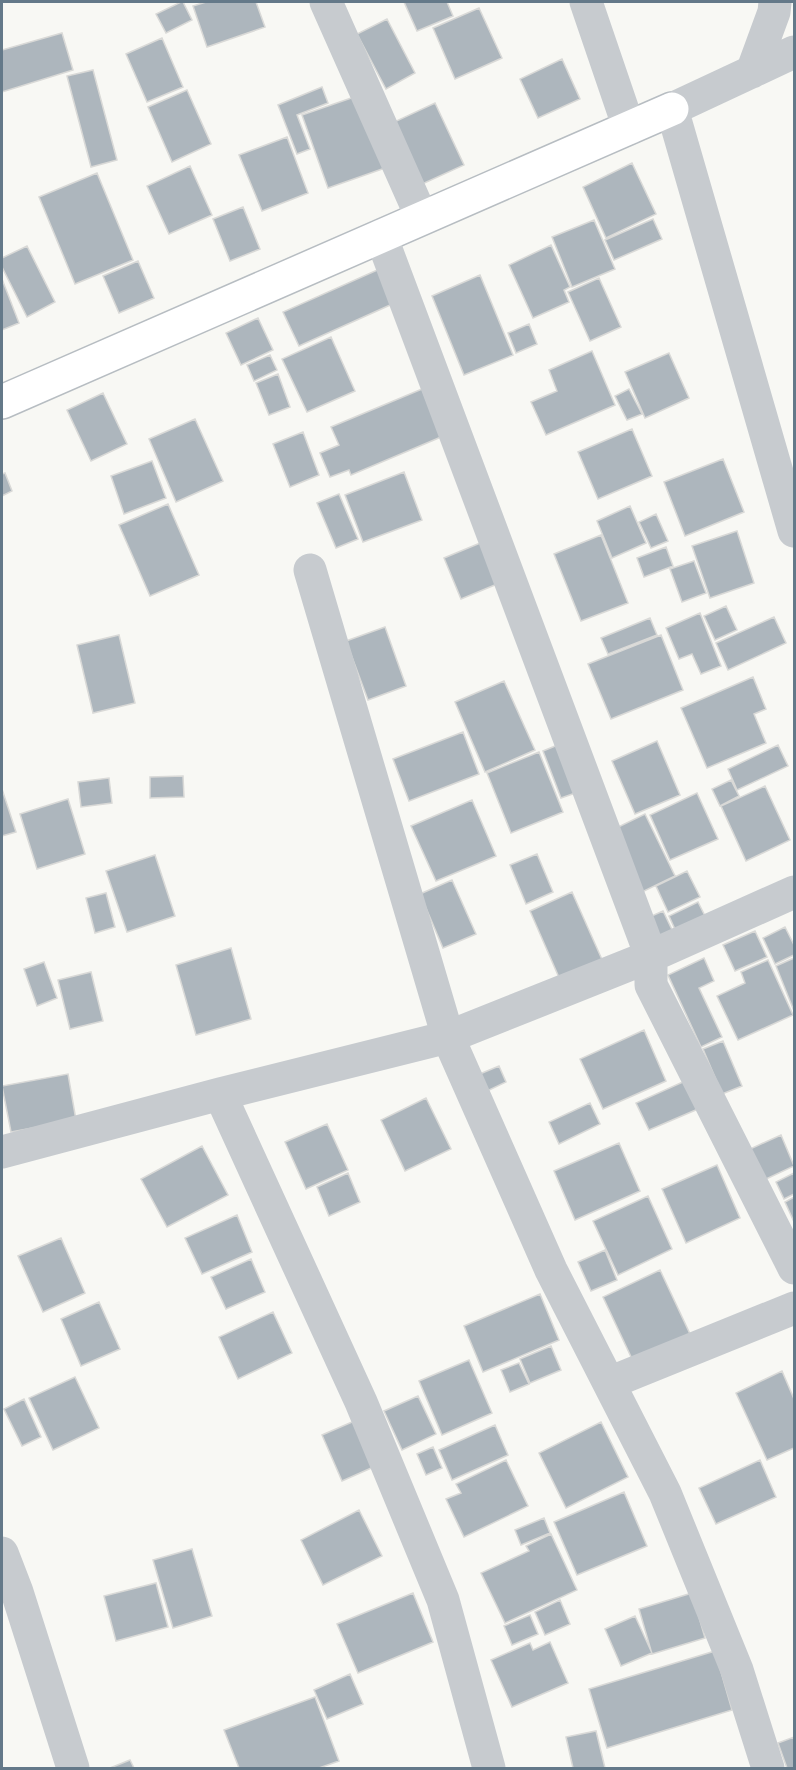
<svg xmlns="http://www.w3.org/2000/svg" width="796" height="1770" font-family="Montserrat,sans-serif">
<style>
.building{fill:#adb6bd;stroke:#d9d9d7;stroke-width:1.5}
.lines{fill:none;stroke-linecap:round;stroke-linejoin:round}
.secondary-casing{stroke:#b7bdc2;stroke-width:36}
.minor{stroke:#c7cbcf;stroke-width:33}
.secondary{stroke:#fff;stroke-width:33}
</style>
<rect width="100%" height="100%" fill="#f8f8f4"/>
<path class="building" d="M181,2H183L192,20L166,33L156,14Z
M206,2H256L265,27L207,47L193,6Z
M404,2H447L453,16L417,31Z
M479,8L502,58L455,79L433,28Z
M387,19L415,73L386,89L357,34Z
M62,33L73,70L2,92V50Z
M162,38L183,87L147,102L126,54Z
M562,59L580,99L538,118L520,79Z
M93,70L117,160L91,167L67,76Z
M322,87L328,103L297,115L310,149L297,154L278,105Z
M187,90L211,144L172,162L148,107Z
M360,95L385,168L328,188L302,115Z
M435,103L464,165L420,185L392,123Z
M287,137L308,193L262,211L239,155Z
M632,163L656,214L606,238L583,187Z
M190,166L212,215L169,234L147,186Z
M97,173L133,260L75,284L39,197Z
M243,207L260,249L230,261L213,219Z
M653,219L662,239L614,260L605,240Z
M594,220L615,269L572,287L552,237Z
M551,245L570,287L564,290L569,302L533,318L509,265Z
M27,246L55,302L27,317L2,267V258Z
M138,261L154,298L119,313L103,276Z
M384,267L399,301L299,346L283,312Z
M480,275L513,355L464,375L432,296Z
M599,278L621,327L590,341L568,292Z
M2,279L19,323L2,330Z
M258,318L273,350L241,365L226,333Z
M529,324L537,344L516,353L508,333Z
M331,337L355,391L307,412L282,359Z
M592,351L615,405L546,435L531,402L557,391L549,370Z
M669,353L689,398L645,418L625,372Z
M270,355L277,370L254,381L247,365Z
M278,374L290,407L269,415L256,383Z
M422,389L441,437L351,475L349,470L330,477L320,453L339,445L331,427Z
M629,389L642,414L627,420L615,396Z
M103,393L127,444L91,461L67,410Z
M195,419L223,481L176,502L149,439Z
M632,429L652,476L598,499L578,452Z
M303,432L319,475L290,487L273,444Z
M723,459L744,512L685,536L664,482Z
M152,461L166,498L124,514L111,476Z
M404,472L422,520L363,542L345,495Z
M5,473L12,491L2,496V474Z
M339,494L358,539L336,548L317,503Z
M168,504L199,575L150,596L119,525Z
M630,506L646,543L612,558L597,521Z
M656,514L668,541L651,548L639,522Z
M737,531L754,583L710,598L692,546Z
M601,535L628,603L581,621L554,554Z
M485,541L502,582L461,599L444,558Z
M666,547L673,566L644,577L637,558Z
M694,561L706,593L682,602L670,569Z
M726,606L737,630L715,640L704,616Z
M700,613L721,666L701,674L692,654L679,659L666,628Z
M774,617L786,643L728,670L716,643Z
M650,618L657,635L608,654L601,638Z
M385,627L406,686L368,700L346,641Z
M119,635L135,703L93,713L77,645Z
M661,635L683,690L611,719L588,664Z
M753,677L766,709L754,714L766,743L707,768L681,708Z
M504,681L535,750L485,772L455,702Z
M463,732L479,774L409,801L393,759Z
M657,741L680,795L635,814L612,761Z
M565,742L584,790L561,798L543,751Z
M778,745L788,766L737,790L728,769Z
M539,752L563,812L511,833L487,773Z
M183,776L184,797L150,798V777Z
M109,778L112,803L81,807L78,782Z
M731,780L739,796L720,806L712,789Z
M765,786L790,840L746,861L721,806Z
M2,789L16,832L2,836Z
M697,793L718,839L670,860L650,815Z
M68,799L85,854L37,869L20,814Z
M472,800L496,856L436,881L411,826Z
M645,814L675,876L642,892L612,830Z
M537,854L553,892L526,904L510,865Z
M155,855L175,916L127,932L106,871Z
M687,871L700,897L668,912L656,886Z
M452,880L476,934L443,948L420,894Z
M572,892L604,964L561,982L530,911Z
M106,893L115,927L95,933L86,898Z
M698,902L708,922L678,936L669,916Z
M663,911L676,938L661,946L647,918Z
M785,927L794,945V955L775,964L763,938Z
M755,931L767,957L735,971L723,945Z
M231,948L251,1019L196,1035L176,965Z
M704,958L714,981L699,988L722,1037L701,1047L668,975Z
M794,958V1011L776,966Z
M768,960L793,1015L738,1040L717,996L745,983L741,972Z
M44,962L57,998L37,1006L24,969Z
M91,972L103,1021L70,1029L58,980Z
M644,1030L666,1081L603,1109L580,1059Z
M723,1041L742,1086L722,1094L703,1049Z
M499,1066L506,1082L483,1093L475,1076Z
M68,1074L76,1120L11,1132L2,1086Z
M685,1081L698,1109L649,1130L636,1103Z
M426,1098L451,1149L405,1171L381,1120Z
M590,1103L600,1124L559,1144L549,1122Z
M327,1124L348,1170L306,1189L285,1142Z
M781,1135L794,1166L764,1180L750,1149Z
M619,1143L640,1191L575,1220L554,1171Z
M202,1146L228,1195L167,1227L141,1179Z
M717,1165L740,1218L686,1243L662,1189Z
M348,1173L360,1202L329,1216L317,1187Z
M794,1173V1194L784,1199L776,1182Z
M648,1196L672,1249L618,1275L593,1221Z
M794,1197V1222L785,1202Z
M237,1215L252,1252L202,1274L185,1238Z
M61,1238L85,1293L43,1312L18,1256Z
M605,1250L617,1280L591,1291L578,1262Z
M251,1259L265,1292L226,1309L211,1277Z
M660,1270L690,1334L633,1361L603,1297Z
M540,1294L559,1340L483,1372L464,1326Z
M99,1302L120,1349L81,1366L61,1319Z
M273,1312L292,1353L238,1379L219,1337Z
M551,1346L561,1370L530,1383L520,1359Z
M469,1360L492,1413L442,1435L419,1381Z
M519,1363L529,1384L510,1392L501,1370Z
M782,1371L794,1399V1448L767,1460L736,1393Z
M75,1377L99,1428L53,1450L29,1398Z
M418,1396L436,1434L402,1450L384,1411Z
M24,1399L41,1437L22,1446L4,1409Z
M359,1419L378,1465L342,1481L322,1435Z
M601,1422L628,1477L566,1508L539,1453Z
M495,1425L508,1455L452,1480L439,1450Z
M433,1447L442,1468L426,1475L417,1454Z
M506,1460L528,1506L464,1537L446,1499L461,1493L456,1484Z
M760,1460L776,1497L716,1524L699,1488Z
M624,1492L647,1546L577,1575L554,1522Z
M359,1510L382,1556L323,1585L301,1540Z
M544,1518L550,1533L521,1545L515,1530Z
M551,1534L577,1590L505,1623L481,1573L529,1551L526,1546Z
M192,1549L212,1616L173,1628L153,1560Z
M156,1583L168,1627L116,1641L104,1596Z
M413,1593L433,1642L358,1673L337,1624Z
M692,1593L705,1638L652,1654L639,1609Z
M560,1600L570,1624L545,1635L535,1612Z
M530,1615L538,1634L512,1645L504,1626Z
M635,1616L652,1653L621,1666L605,1629Z
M550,1642L568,1683L512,1707L491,1660L530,1643L533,1650Z
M715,1651L732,1710L607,1748L589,1689Z
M350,1674L363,1704L327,1719L314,1690Z
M315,1697L339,1761L319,1768H239L224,1730Z
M596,1731L605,1768H573L566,1737Z
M794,1737V1768H787L778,1743Z
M130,1760L134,1768H110Z"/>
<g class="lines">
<g class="secondary-casing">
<path id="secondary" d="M2,402L672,109"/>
</g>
<path class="minor" d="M326,2L422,218
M586,2L629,128
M794,52L672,109L794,531
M752,72L774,12L775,2
M381,236L651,956V985L794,1268
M310,570L448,1037L551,1270L665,1493L737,1670L768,1768
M220,1094L361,1402L443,1600L489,1768
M2,1152L220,1094L448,1037L651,956L794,892
M609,1383L794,1308
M2,1553L17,1592L73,1768"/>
<use href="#secondary" class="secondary"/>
</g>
<rect width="796" height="1770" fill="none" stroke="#647989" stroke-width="6"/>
</svg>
